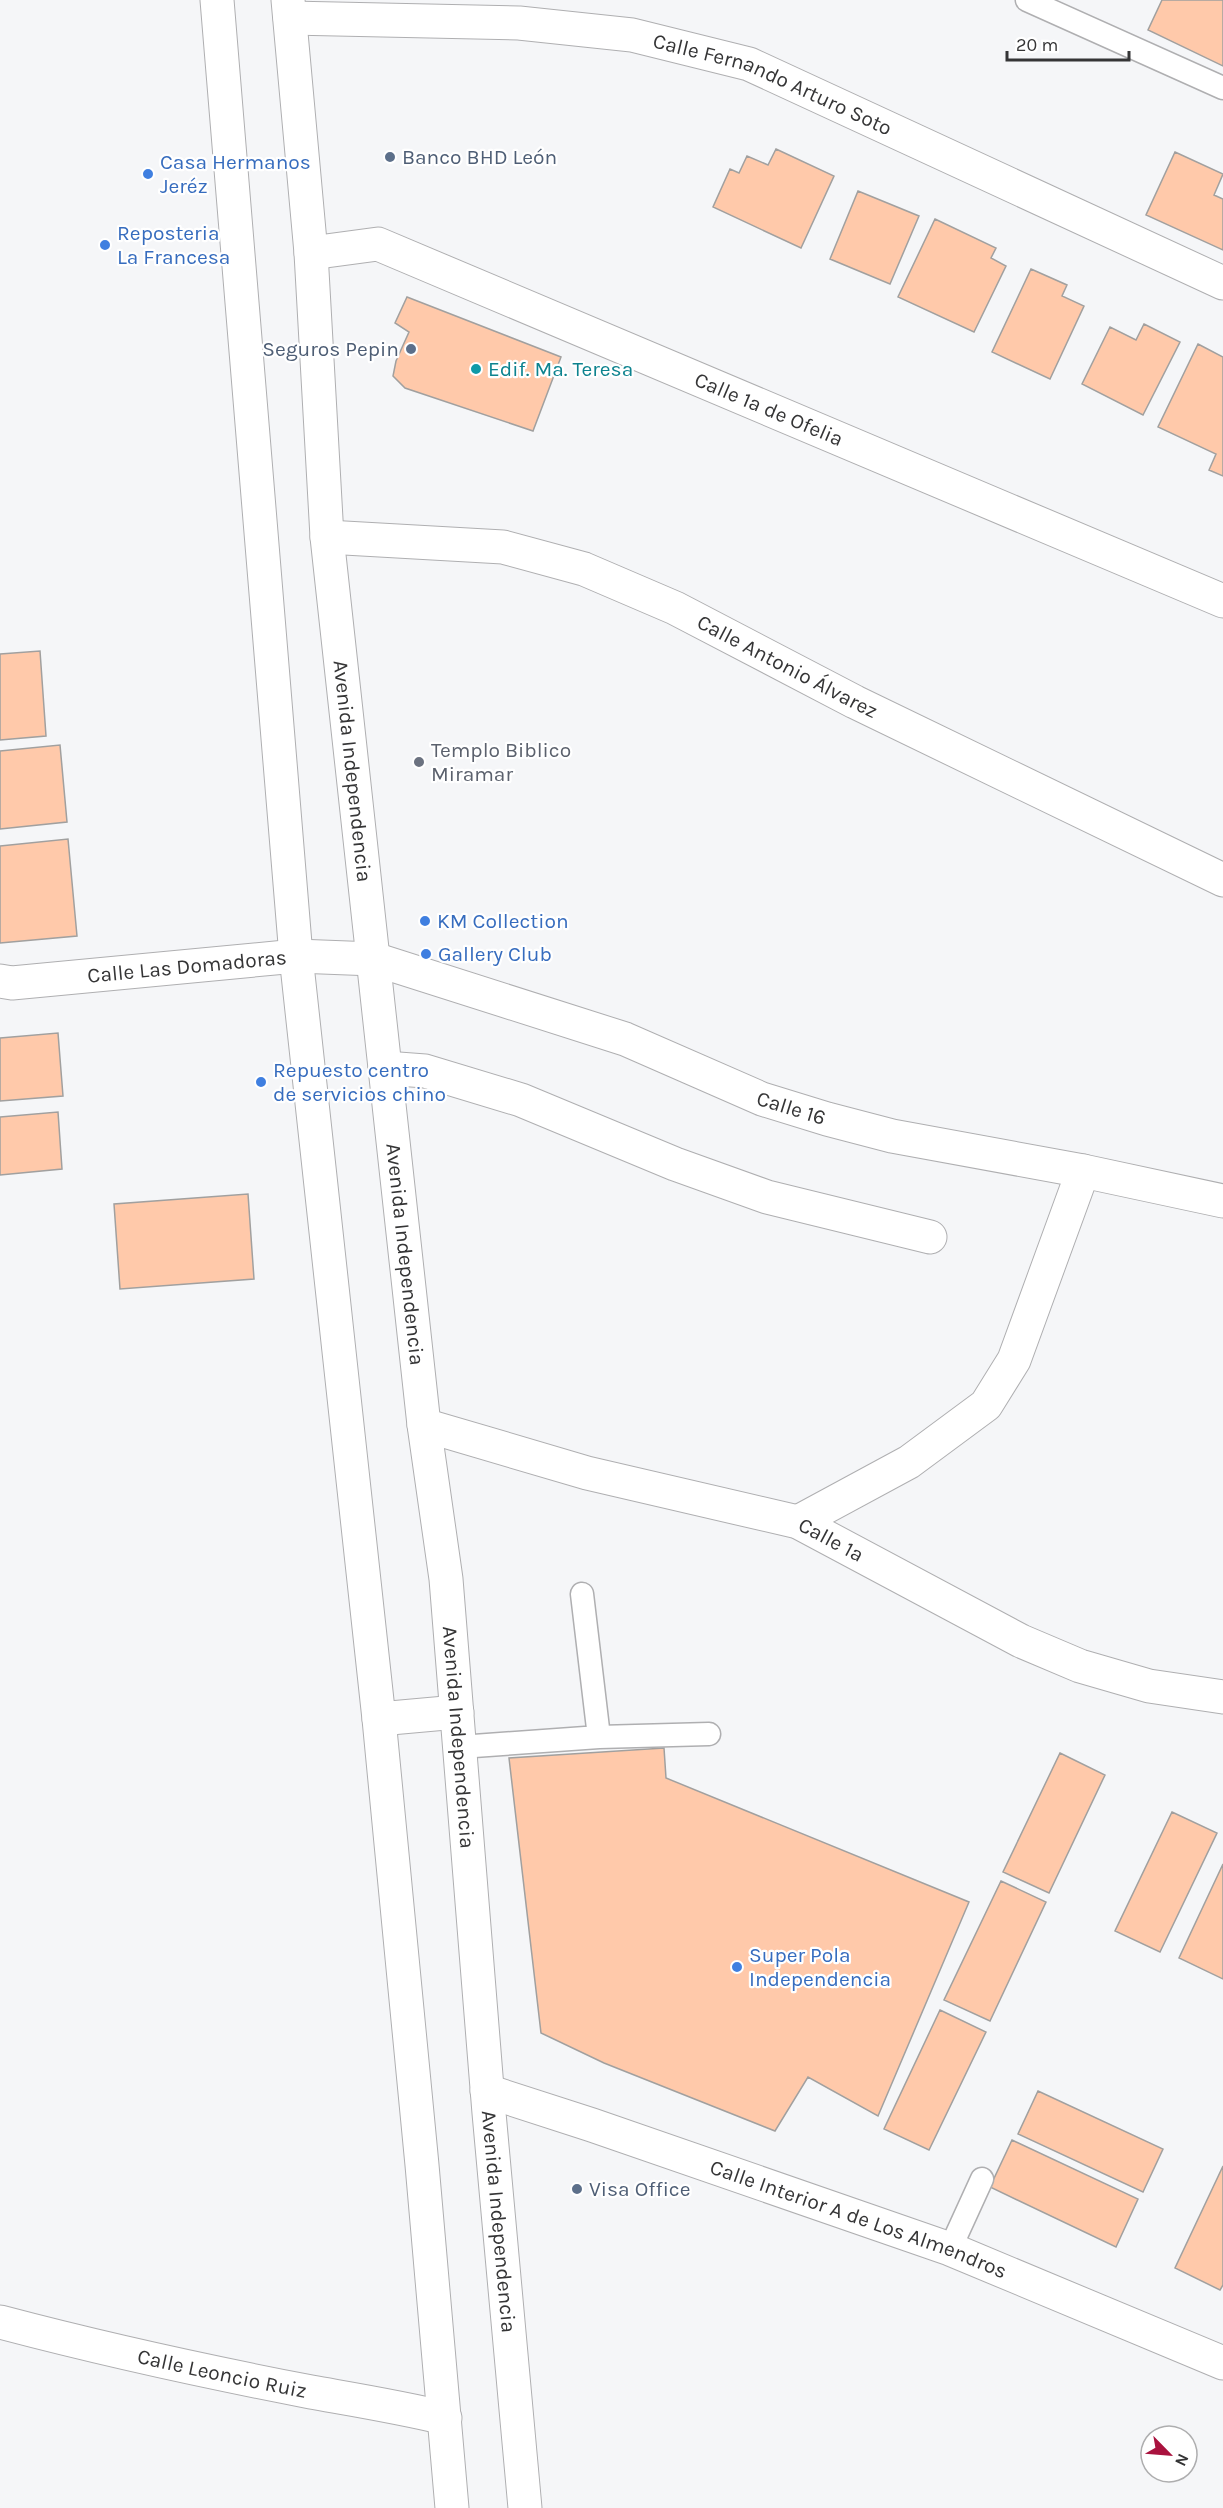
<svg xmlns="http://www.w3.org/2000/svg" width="1223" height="2508" font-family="Karla,sans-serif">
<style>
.building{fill:#ffc9aa;stroke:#a1a09f;stroke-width:1.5}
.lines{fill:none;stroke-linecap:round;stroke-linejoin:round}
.lane-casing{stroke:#afafb1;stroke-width:25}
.street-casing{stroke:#afafb1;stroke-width:35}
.secondary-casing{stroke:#afafb1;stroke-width:35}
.lane{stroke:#fff;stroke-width:22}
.street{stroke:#fff;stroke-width:33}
.secondary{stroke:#fff;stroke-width:33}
.service-dot{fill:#5c6f8a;stroke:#fff;stroke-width:2}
.shop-dot{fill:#3f7fe0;stroke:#fff;stroke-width:2}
.culture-dot{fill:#0f9aa8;stroke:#fff;stroke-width:2}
.worship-dot{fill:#6b7280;stroke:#fff;stroke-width:2}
.labels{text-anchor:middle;stroke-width:4.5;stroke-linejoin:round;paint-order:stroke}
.street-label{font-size:21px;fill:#353536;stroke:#fff}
.service-label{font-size:21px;fill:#4e5e75;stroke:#fff;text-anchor:start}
.shop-label{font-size:21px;fill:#366cbe;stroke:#fff;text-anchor:start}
.culture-label{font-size:21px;fill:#0d838f;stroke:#fff;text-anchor:start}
.worship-label{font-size:21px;fill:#5b616d;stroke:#fff;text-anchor:start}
</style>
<rect width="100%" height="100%" fill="#f5f6f8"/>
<path class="building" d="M1162,0H1223V66L1148,30Z
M776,149L834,176L801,248L713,207L730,169L739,173L747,156L768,165Z
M1175,152L1223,174L1214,195L1223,199V250L1146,215Z
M858,191L919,216L890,284L830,259Z
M935,219L996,248L991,258L1006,266L974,332L898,297Z
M1031,269L1067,285L1062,296L1084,306L1050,379L992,352Z
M407,297L561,357L533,431L405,388L393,376L396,361L409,332L395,323Z
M1144,324L1180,342L1143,415L1082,384L1110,327L1136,340Z
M1198,344L1223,357V476L1209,470L1216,454L1158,427Z
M40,651L46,736L0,740V654Z
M60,745L67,822L0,829V751Z
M68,839L77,936L0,943V846Z
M58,1033L63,1096L0,1101V1038Z
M58,1112L62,1169L0,1175V1117Z
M248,1194L254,1279L120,1289L114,1204Z
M664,1748L666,1778L969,1902L878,2116L808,2077L775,2131L604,2063L541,2033L509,1758Z
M1060,1753L1105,1775L1049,1893L1003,1872Z
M1172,1812L1217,1833L1160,1952L1115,1931Z
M1223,1864V1979L1179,1958Z
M1001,1881L1046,1902L990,2021L944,2000Z
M940,2010L986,2032L929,2150L884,2129Z
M1038,2091L1163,2149L1143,2192L1018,2134Z
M1012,2140L1138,2199L1116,2247L990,2187Z
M1223,2166V2285L1220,2290L1175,2268Z"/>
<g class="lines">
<g class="lane-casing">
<path id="lane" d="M1027,0L1223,88
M582,1594L599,1737
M460,1747L599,1737L709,1734
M950,2249L982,2179"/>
</g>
<g class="street-casing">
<g id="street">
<path id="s1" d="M290,18L519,23L632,35L749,64L1223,283"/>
<path id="s2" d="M311,253L378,244L1223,601"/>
<path id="s3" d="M327,537L503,547L584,569L675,608L855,702L1223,880"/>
<path id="s4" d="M0,981L12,983L296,956L374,959L625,1039L762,1099L827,1119L892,1136L1083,1171L1223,1201"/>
<path d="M385,1068L425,1071L521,1100L675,1164L767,1197L930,1237"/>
<path id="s5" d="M424,1425L587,1473L798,1522L1021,1641L1080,1666L1149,1686L1223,1697"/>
<path d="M798,1522L909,1462L986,1405L1014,1360L1083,1171"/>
<path id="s6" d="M487,2091L592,2125L950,2249L1223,2363"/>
<path id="s7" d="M0,2322C102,2349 207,2372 311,2392C356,2400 400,2407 445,2418"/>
</g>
</g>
<g class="secondary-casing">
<g id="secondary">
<path d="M217,0L296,956L379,1719L422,2165L452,2508"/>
<path id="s8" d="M288,0L311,253L327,537L424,1425L446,1579L489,2113L525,2508"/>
<path d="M379,1719L457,1712"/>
</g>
</g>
<use href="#lane" class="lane"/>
<use href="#street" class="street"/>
<use href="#secondary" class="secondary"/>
</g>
<g class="service-dot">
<circle cx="390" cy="157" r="6"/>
<circle cx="411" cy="349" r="6"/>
<circle cx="577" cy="2189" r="6"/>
</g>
<g class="shop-dot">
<circle cx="148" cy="174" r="6"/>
<circle cx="105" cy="245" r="6"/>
<circle cx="425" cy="921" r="6"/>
<circle cx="426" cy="954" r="6"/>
<circle cx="261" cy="1082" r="6"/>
<circle cx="737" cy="1967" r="6"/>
</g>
<circle class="culture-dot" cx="476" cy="369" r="6"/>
<circle class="worship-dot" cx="419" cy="762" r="6"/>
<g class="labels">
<g class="street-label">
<text dy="7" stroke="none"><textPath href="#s1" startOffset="492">Calle Fernando Arturo Soto</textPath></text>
<text dy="7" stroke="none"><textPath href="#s2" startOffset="492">Calle 1a de Ofelia</textPath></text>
<text dy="7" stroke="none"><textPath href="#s3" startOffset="486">Calle Antonio Álvarez</textPath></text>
<text dy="7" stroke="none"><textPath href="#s8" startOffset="774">Avenida Independencia</textPath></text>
<text dy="7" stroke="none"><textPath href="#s4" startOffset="188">Calle Las Domadoras</textPath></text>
<text dy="7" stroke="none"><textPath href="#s4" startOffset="819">Calle 16</textPath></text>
<text dy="7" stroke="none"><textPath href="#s8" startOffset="1260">Avenida Independencia</textPath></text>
<text dy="7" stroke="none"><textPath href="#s5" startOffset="424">Calle 1a</textPath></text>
<text dy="7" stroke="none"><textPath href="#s8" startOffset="1746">Avenida Independencia</textPath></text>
<text dy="7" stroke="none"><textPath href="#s6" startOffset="393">Calle Interior A de Los Almendros</textPath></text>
<text dy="7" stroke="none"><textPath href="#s8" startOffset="2232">Avenida Independencia</textPath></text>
<text dy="7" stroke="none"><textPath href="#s7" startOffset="228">Calle Leoncio Ruiz</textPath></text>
</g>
<g class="service-label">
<text x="402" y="164">Banco BHD León</text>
<text x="399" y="356" text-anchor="end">Seguros Pepin</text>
<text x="589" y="2196">Visa Office</text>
</g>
<g class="shop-label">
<text x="160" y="169">Casa Hermanos<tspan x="160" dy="24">Jeréz</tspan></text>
<text x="117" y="240">Reposteria<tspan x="117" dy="24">La Francesa</tspan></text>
<text x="437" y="928">KM Collection</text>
<text x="438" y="961">Gallery Club</text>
<text x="273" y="1077">Repuesto centro<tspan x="273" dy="24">de servicios chino</tspan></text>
<text x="749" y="1962">Super Pola<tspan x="749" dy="24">Independencia</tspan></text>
</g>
<g class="culture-label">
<text x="488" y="376">Edif. Ma. Teresa</text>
</g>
<g class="worship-label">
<text x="431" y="757">Templo Biblico<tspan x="431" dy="24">Miramar</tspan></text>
</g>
</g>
<g transform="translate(1169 2454) rotate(115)"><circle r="28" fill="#ffffff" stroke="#aeaeaf" stroke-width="1.5"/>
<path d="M0-4.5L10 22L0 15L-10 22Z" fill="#a9123e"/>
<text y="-9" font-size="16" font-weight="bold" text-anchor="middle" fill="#353536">N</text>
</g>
<path d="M1007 51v9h122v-9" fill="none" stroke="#353536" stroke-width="3"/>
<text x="1016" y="51" font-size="18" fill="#353536" stroke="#ffffff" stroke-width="4.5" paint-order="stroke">20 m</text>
</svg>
